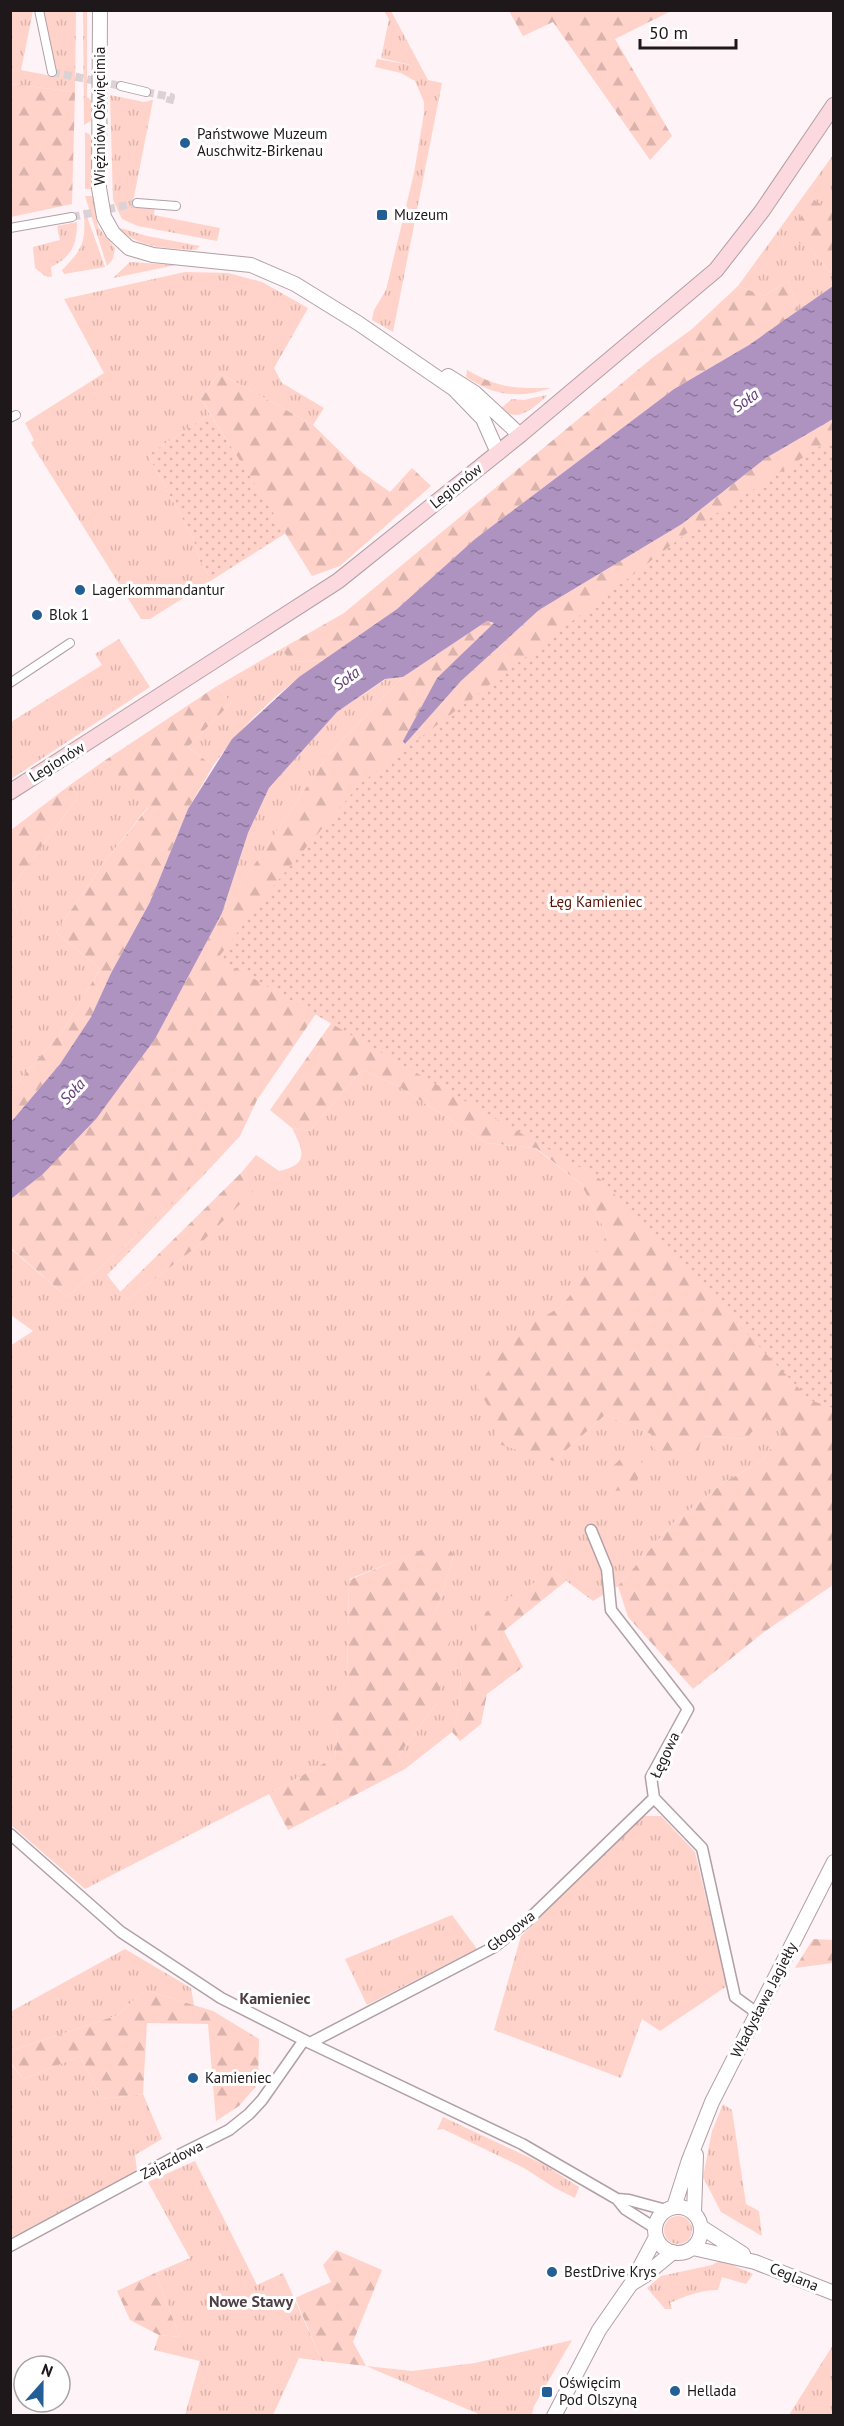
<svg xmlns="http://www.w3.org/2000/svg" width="844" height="2426" font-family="'PT Sans',sans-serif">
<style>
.grass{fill:url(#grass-tufts)}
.forest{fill:url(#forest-firs)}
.park{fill:url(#park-dots)}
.water{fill:url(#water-ripples)}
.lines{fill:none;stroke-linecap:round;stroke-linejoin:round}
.pedestrian-tunnel{stroke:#dcd2d6;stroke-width:8;stroke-dasharray:8 4;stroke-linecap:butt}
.pedestrian-casing{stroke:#b1a0a6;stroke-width:10}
.minor-casing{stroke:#b1a0a6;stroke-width:13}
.tertiary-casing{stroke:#b1a0a6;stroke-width:16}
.secondary-casing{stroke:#b1a0a6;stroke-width:17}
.pedestrian{stroke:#fff;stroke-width:8}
.minor{stroke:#fff;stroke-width:10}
.tertiary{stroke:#fff;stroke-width:14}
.secondary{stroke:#fbd9de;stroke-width:15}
.poi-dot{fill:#235e95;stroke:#fff;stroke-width:2}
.labels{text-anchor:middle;stroke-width:6;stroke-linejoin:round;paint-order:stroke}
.street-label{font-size:15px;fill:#1e181a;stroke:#fff}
.poi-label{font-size:15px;fill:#1e181a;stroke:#fff;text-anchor:start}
.park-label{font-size:15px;fill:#591407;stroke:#fff}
.water-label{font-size:16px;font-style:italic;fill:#613c78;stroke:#fff}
.neighbourhood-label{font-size:16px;font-weight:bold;fill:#4e3f45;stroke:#fff}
</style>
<defs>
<pattern id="grass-tufts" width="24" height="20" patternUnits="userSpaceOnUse" patternTransform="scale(1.5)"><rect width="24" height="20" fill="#ffd3c9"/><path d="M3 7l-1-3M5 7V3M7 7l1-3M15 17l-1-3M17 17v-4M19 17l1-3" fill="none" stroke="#dab4ac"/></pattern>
<pattern id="forest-firs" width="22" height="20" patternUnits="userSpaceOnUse" patternTransform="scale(1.5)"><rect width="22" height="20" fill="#ffd3c9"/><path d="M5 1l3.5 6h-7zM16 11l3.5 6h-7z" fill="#dab4ac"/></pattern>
<pattern id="park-dots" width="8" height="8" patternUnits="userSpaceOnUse" patternTransform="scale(1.5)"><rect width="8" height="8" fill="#ffd3c9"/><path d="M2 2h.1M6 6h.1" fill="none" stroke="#dab4ac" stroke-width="1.8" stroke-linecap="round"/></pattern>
<pattern id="water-ripples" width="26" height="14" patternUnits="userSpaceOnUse" patternTransform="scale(1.5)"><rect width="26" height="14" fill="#ae93c1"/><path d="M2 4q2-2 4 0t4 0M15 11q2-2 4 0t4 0" fill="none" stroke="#8d779c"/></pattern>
</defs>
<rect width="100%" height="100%" fill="#fef3f7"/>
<path class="grass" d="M11,11H33L21,70L57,77L42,11H76L75,92L11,84Z
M83,11H87V97L92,101L91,121L84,125Z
M384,11H391L428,80L442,83L393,332L372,320L374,310L386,290L414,173L424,113V102L415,81L401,73L375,67L377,59L411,65L381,58L389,19Z
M110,95L144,102L153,100L133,202L155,206L154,215L220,228L217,241L138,226L122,219L113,200Z
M85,132L89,134L92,138V189H85Z
M833,155V213L812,199L811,249L833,276V286L799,310L788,281L764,296L738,286Z
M85,196H93L98,227L115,248L113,259L107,266Z
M84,208L105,267L64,274L62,270C86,246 85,241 84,208Z
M77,222C77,244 72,257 51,267L52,277L45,276L35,268L33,247L60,240L57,226Z
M117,227L147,236L200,246L196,250C167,248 139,249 117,227Z
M130,262L176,265L113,278Z
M185,272L228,273L262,282L308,308L274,368L282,383L324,408L313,425L219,373L201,399L210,414L148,455L193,538L200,561L212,580L150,619H141L31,443L34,440L25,423L104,373L64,299Z
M546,395L547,396C534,407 517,425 501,408L512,399L524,400Z
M119,639L150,687L11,779V722L102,665L95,654Z
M281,649L293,662L324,660C282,688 242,724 213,766L188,747L231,703L217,686Z
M403,677L328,755L222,913L248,833L269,788L337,712L386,679Z
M104,761L148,807L105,861L56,932L100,969L64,1029L11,1090L10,921L17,914L12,887L78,797L70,785Z
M362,1070L396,1085L487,1143L535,1148L581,1184L607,1234L581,1284L560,1307L525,1329L554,1461L605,1415L652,1434L658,1459L702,1436L745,1439L766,1417L783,1431L762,1461L723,1483L672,1524L618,1586L593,1601L553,1571L462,1659L459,1708L452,1732L405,1769L399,1755L436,1704L435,1614L454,1555L443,1542L349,1579L347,1684L325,1720L338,1731L335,1757L269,1794L85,1889L11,1825L10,1346L33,1331L11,1315L10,1248L67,1297L200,1179L107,1275L127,1300L198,1246L252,1191L241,1173L256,1155L279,1171C309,1165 304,1151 292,1128L309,1131Z
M641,1816H661L695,1852L727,1986L660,2031L642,2019L621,2078L494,2030L521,1936Z
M452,1915L477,1949L367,2005L345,1959Z
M125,1949L191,1988L194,2005L145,1990L118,2015L11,2051L10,2012Z
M80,2056L102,2099L143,2094L162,2139L135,2155L137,2171L11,2238L10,2063L23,2079Z
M723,2104L732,2110L746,2204L759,2211L762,2236L721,2212L703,2177L712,2131Z
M443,2117L543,2164L579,2187L575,2198L555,2188L524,2168L443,2129L437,2130Z
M195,2161L257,2285L283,2273L322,2361L299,2358L273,2415H185L200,2361L154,2350L159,2335L180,2337L155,2273L190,2258L148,2182Z
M664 2230a14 14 0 1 1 28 0a14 14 0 1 1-28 0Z
M721,2260L753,2274L746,2284L722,2277L718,2290C701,2290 685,2296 670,2303L672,2309H665L647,2288L661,2276L712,2265Z
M572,2340L534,2406L532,2415H481L366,2366L412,2371L475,2363Z
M833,2345V2415H789Z"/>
<path class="forest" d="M509,11H671L615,39L672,136L650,160L553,22L523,36Z
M11,84L75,92L72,204L11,217Z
M813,199L833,213V276L811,249L787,237Z
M788,281L799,310L749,345L674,389L475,539L397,609L324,660L292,662L281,649L344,613L651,359L692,329L738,286L764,296Z
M467,370C500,389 514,388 551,388C518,399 495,396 466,377Z
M219,373L313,425L359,470L390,492L412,468L431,486L340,566L312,576L201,399Z
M833,419V527L324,1002L257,1100L240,1136L200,1179L67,1297L11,1248V1199L42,1175L155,1039L215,923L328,755L403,677L487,621L495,624L437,678L405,744L461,681L539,610L682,524L766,458Z
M833,571V1585L764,1632L693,1689L628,1617L618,1586L672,1524L723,1483L762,1461L783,1431L766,1418L745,1439L702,1436L698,1454L658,1459L651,1434L605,1415L554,1461L495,1443L496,1420L477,1387L499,1356L525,1328L560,1307L580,1284L607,1234L581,1184L536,1148L487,1143L396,1085L362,1070L309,1131L292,1128L270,1110L339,1012Z
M217,686L231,703L188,747L213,766L188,809L150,902L111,973L91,1017L60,1064L11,1122V1090L64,1029L100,969L56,932L105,861L148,808L104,761Z
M70,785L78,797L12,887L17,914L11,921V830Z
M241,1173L253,1191L198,1246L127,1300L120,1292Z
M629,1451L639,1454L642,1464L635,1489L615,1491L606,1484L613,1466Z
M443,1541L454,1555L435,1614L452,1634L436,1704L399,1755L405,1769L288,1830L269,1794L335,1757L338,1731L324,1720L347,1684L349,1580Z
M553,1571L566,1581L504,1631L523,1667L487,1694L481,1724L460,1741L452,1732L459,1708L462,1659L486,1612Z
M813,1939L833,1940V1963L795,1968Z
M145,1990L213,2011L259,2039L258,2084L239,2106L216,2121L208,2024L147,2023L143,2094L102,2099L80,2056L23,2079L11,2063V2051L118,2015Z
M336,2250L382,2270L353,2342L366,2366L322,2361L295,2298L331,2282L323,2265Z
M155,2273L180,2337L159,2335L130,2320L117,2291Z"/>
<path class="park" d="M210,414L286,533L212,580L200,561L193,538L148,455Z
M833,438V1408L810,1400L600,1179L218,958L270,890L360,784L691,530Z"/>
<path class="water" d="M833,286V419L766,458L682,524L539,610L461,681L405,744L403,741L437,678L494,623L487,621L403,677L385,679L337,712L269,788L248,833L222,913L155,1039L96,1119L42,1175L11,1199V1122L60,1064L91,1017L111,973L150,902L188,809L232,739L299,677L397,609L475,539L674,389L749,345Z"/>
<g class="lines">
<path class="pedestrian-tunnel" d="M52,72L121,86
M146,92L171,97L169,104
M72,217L137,203"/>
<g class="pedestrian-casing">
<path id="pedestrian" d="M39,10L52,72
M121,86L146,92
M137,203L176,206
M10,228L72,217
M10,418L16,415
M10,683L70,643"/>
</g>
<g class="minor-casing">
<path id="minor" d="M591,1530L607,1569L611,1610L688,1709L651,1777L654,1798L702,1848L735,1997L757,2013
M10,1834L121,1932L221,1998L310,2043L522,2144L617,2199L629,2200L666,2210
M310,2043L494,1947L526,1922L654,1798
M617,2199L625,2209L655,2228
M10,2246L173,2158L229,2130L249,2114L262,2100L304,2040"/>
</g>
<g class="tertiary-casing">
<path id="tertiary" d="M100,10L99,188L104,217L113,233L129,248L153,255L251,265L295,284L358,323L454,389L483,419L498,453
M448,376L475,393L520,435
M674,2207L689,2160L712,2102L834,1862
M655 2230a23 23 0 1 1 46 0a23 23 0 1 1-46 0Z
M694,2213L696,2155
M701,2227L743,2254
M693,2248L755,2262L834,2293
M631,2284L644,2276L673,2252
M554,2416L599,2330L631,2284L656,2237"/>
</g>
<g class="secondary-casing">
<path id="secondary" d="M10,792L338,581L520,435L716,270L762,211L834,105"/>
</g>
<use href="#pedestrian" class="pedestrian"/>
<use href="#minor" class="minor"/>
<use href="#tertiary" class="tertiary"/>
<use href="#secondary" class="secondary"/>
</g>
<g class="poi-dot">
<circle cx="185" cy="143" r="6"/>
<rect x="376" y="209" width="12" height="12" rx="3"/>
<circle cx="80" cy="590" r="6"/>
<circle cx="37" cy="615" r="6"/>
<circle cx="193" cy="2078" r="6"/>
<circle cx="552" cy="2272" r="6"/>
<circle cx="675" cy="2391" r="6"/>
<rect x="541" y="2386" width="12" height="12" rx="3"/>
</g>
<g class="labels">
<g class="street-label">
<text transform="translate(100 116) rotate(-90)" y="5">Więźniów Oświęcimia</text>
<text transform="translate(456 486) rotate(-39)" y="5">Legionów</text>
<text transform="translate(57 762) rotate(-32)" y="5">Legionów</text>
<text transform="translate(665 1755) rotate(-65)" y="5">Łęgowa</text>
<text transform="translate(511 1931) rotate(-38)" y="5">Głogowa</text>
<text transform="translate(764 2000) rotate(-63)" y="5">Władysława Jagiełły</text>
<text transform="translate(172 2160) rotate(-27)" y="5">Zajazdowa</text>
<text transform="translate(794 2277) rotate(22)" y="5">Ceglana</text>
</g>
<g class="poi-label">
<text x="197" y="139">Państwowe Muzeum<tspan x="197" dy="17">Auschwitz-Birkenau</tspan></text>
<text x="394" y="220">Muzeum</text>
<text x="92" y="595">Lagerkommandantur</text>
<text x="49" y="620">Blok 1</text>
<text x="205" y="2083">Kamieniec</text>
<text x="564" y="2277">BestDrive Krys</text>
<text x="559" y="2388">Oświęcim<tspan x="559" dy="17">Pod Olszyną</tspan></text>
<text x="687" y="2396">Hellada</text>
</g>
<g class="park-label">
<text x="596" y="907">Łęg Kamieniec</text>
</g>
<g class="water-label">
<text transform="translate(745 400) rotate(-35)" y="6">Soła</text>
<text transform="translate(346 678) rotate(-35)" y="6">Soła</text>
<text transform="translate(72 1091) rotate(-47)" y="6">Soła</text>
</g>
<g class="neighbourhood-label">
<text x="275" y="2004">Kamieniec</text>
<text x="251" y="2307">Nowe Stawy</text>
</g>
</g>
<rect width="844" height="2426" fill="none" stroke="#1e181a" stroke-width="24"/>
<g transform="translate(42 2384) rotate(21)"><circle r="28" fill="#ffffff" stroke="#a5a3a3" stroke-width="1.5"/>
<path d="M0-4.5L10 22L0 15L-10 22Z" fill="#235e95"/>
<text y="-9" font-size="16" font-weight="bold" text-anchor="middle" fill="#1e181a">N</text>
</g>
<path d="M640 39v9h96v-9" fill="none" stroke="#1e181a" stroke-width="3"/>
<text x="649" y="39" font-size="18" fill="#1e181a" stroke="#ffffff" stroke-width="4.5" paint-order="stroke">50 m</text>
</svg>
